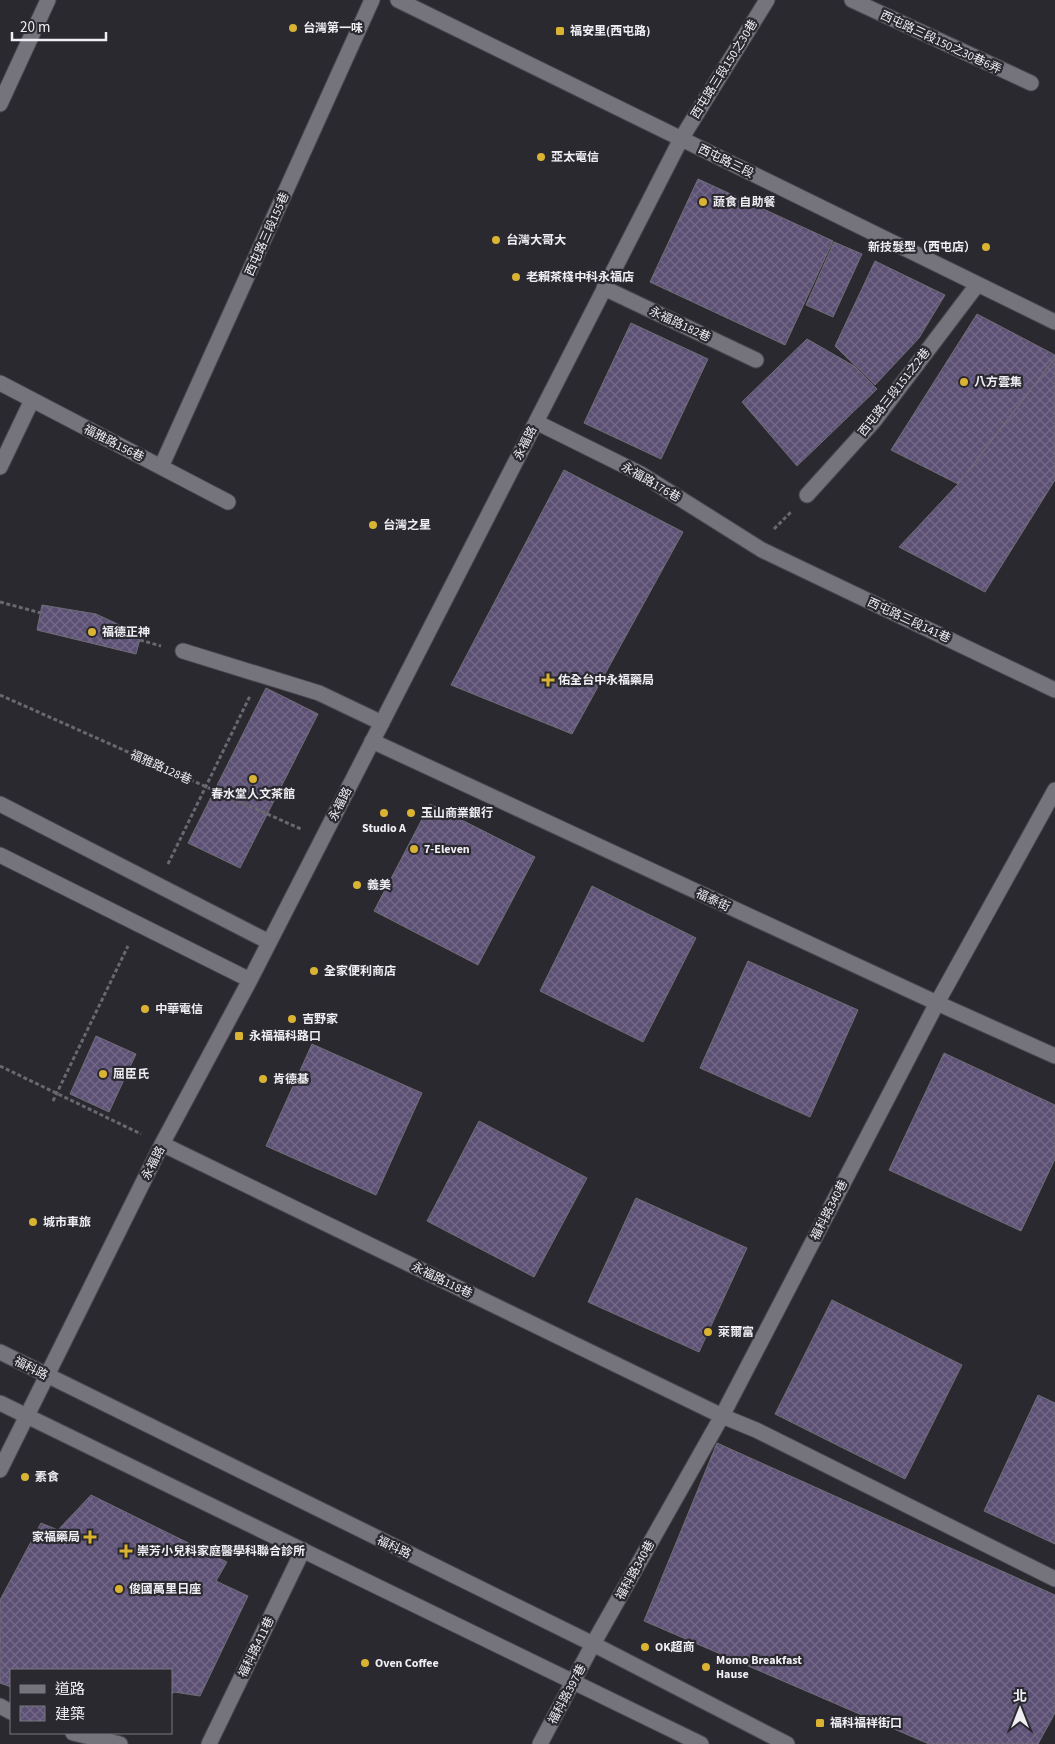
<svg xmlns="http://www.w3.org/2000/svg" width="1055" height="1744" font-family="'Source Sans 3','Noto Sans TC',sans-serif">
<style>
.building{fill:url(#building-cross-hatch);stroke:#6f6d75}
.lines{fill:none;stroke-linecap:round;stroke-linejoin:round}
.minor-casing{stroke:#49474d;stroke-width:17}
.path{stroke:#69686e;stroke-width:3;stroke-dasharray:4 2.5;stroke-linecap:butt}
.minor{stroke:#75737b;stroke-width:15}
.poi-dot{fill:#dab333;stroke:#2b2930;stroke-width:2}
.labels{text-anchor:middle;stroke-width:4.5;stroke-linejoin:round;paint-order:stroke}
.poi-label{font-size:12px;font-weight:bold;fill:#efeef3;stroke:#2b2930;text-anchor:start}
.street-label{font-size:12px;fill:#efeef3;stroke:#2b2930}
</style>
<defs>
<pattern id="building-cross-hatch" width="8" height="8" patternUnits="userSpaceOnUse" patternTransform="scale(1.25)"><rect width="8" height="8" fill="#5c5174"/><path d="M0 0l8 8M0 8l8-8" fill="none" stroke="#746a88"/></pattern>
</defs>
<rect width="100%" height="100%" fill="#2b2930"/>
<path class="building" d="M698,179L833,241L785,345L650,282Z
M834,242L862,254L833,317L806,305Z
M875,261L945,295L919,338L875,385L835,346Z
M977,314L1055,355V358L958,484L891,450Z
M631,323L708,359L661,459L584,423Z
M807,339L854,366L877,389L797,466L742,402Z
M1055,358V480L985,592L899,547L958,484Z
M564,470L683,532L572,734L451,685Z
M42,605L96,614L141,635L136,654L37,630Z
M266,688L318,714L240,868L188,843Z
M430,804L535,857L478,965L374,911Z
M592,886L696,938L643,1042L540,991Z
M748,961L858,1010L810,1117L700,1068Z
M96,1036L136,1054L109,1112L70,1094Z
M312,1044L422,1093L376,1195L266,1146Z
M944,1053L1055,1105V1159L1021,1231L889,1170Z
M479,1121L587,1178L534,1277L427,1221Z
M636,1198L747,1248L699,1352L588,1302Z
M832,1300L962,1365L905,1479L775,1414Z
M1038,1395L1055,1403V1544L984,1511Z
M717,1443L1055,1595V1713L1038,1744H929L644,1621Z
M91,1495L227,1562L216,1581L248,1596L200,1696L174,1692L171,1695V1670H11V1687L0,1683V1600L41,1523L58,1530Z"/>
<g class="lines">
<g class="minor-casing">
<path id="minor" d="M398,0L1055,322
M852,0L1031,83
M0,104L48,0
M604,288L756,360
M0,383L228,502
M536,422L641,474L762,550L1055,690
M0,467L32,400
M161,467L372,0
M807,495L874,421L977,285
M183,651L319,693L382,723
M372,741L937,1003L1055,1056
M0,804L269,942
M0,855L250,980
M162,1144L722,1416L756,1430L1055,1579
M0,1352L593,1644L787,1744
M0,1403L701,1744
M0,1470L162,1144L250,980L681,139L767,0
M0,1706L11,1712
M73,1733L120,1744
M209,1744L303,1550
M540,1744L593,1644L722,1416L937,1003L1055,790"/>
</g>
<path class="path" d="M774,529L791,512
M0,602L41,613
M140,640L161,646
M0,695L301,829
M168,864L250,696
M0,1066L141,1134
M53,1101L128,946"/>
<use href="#minor" class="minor"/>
</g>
<g class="poi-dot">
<circle cx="293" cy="28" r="5"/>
<rect x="555" y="26" width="10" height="10" rx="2.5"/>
<circle cx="541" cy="157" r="5"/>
<circle cx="703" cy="202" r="5"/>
<circle cx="496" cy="240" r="5"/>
<circle cx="986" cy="247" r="5"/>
<circle cx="516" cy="277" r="5"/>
<circle cx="964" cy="382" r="5"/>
<circle cx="373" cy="525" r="5"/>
<circle cx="92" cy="632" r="5"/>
<path d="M545.5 672.5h5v5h5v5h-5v5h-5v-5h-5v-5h5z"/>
<circle cx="253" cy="779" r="5"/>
<circle cx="384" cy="813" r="5"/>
<circle cx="411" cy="813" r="5"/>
<circle cx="414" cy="849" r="5"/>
<circle cx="357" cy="885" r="5"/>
<circle cx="314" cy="971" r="5"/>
<circle cx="145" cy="1009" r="5"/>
<circle cx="292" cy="1019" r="5"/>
<rect x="234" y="1031" width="10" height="10" rx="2.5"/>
<circle cx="103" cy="1074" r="5"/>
<circle cx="263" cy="1079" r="5"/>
<circle cx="33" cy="1222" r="5"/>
<circle cx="708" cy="1332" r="5"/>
<circle cx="25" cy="1477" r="5"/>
<path d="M87.5 1529.5h5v5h5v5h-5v5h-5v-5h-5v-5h5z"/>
<path d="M123.5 1543.5h5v5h5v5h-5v5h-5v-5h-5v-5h5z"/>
<circle cx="119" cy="1589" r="5"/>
<circle cx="645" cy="1647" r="5"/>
<circle cx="365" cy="1663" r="5"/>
<circle cx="706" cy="1667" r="5"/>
<rect x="815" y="1718" width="10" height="10" rx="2.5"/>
</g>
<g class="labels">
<g class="poi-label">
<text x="303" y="32">台灣第一味</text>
<text x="570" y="35">福安里(西屯路)</text>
<text x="551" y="161">亞太電信</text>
<text x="713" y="206">蔬食 自助餐</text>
<text x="506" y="244">台灣大哥大</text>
<text x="976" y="251" text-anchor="end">新技髮型（西屯店）</text>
<text x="526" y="281">老賴茶棧中科永福店</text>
<text x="974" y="386">八方雲集</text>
<text x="383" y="529">台灣之星</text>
<text x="102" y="636">福德正神</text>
<text x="558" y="684">佑全台中永福藥局</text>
<text x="253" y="798" text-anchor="middle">春水堂人文茶館</text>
<text x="421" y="817">玉山商業銀行</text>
<text x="384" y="832" text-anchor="middle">Studio A</text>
<text x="424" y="853">7-Eleven</text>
<text x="367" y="889">義美</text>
<text x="324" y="975">全家便利商店</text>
<text x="155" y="1013">中華電信</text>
<text x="302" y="1023">吉野家</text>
<text x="249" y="1040">永福福科路口</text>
<text x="113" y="1078">屈臣氏</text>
<text x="273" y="1083">肯德基</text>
<text x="43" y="1226">城市車旅</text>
<text x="718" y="1336">萊爾富</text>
<text x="35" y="1481">素食</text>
<text x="80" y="1541" text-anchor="end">家福藥局</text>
<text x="137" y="1555">崇芳小兒科家庭醫學科聯合診所</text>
<text x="129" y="1593">俊國萬里日座</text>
<text x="655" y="1651">OK超商</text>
<text x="716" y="1664">Momo Breakfast<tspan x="716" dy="14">Hause</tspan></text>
<text x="375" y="1667">Oven Coffee</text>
<text x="830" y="1727">福科福祥街口</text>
</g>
<g class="street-label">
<text transform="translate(941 42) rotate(25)" y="4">西屯路三段150之30巷6弄</text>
<text transform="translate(724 69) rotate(-58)" y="4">西屯路三段150之30巷</text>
<text transform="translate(726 161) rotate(26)" y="4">西屯路三段</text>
<text transform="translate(267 234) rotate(-66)" y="4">西屯路三段155巷</text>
<text transform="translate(680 324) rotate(25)" y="4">永福路182巷</text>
<text transform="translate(894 392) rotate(-52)" y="4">西屯路三段151之2巷</text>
<text transform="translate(114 443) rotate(27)" y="4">福雅路156巷</text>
<text transform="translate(525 443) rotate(-63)" y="4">永福路</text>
<text transform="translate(651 482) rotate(30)" y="4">永福路176巷</text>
<text transform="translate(909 620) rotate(25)" y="4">西屯路三段141巷</text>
<text transform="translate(161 767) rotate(24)" y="4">福雅路128巷</text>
<text transform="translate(340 804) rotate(-63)" y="4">永福路</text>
<text transform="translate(713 900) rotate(25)" y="4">福泰街</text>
<text transform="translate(153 1163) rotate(-63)" y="4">永福路</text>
<text transform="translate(829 1210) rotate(-63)" y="4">福科路340巷</text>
<text transform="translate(442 1280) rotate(26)" y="4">永福路118巷</text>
<text transform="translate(31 1368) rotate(27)" y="4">福科路</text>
<text transform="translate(394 1547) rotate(26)" y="4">福科路</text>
<text transform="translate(635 1570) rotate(-61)" y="4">福科路340巷</text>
<text transform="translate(256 1647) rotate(-64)" y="4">福科路411巷</text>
<text transform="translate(567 1694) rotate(-62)" y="4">福科路397巷</text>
</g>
</g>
<rect x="10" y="1669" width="162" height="65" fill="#2b2930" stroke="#79787e"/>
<rect x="20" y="1685" width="25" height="8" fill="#75737b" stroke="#79787e"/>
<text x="55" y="1694" font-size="15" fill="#efeef3">道路</text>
<rect x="20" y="1706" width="25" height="15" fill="url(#building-cross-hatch)" stroke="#79787e"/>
<text x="55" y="1719" font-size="15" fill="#efeef3">建築</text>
<g transform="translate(1020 1709)" stroke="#2b2930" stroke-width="4" paint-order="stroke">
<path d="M0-4L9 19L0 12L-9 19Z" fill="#efeef3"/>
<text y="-8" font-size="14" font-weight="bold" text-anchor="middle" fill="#efeef3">北</text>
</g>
<path d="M12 32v8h94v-8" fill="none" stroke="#efeef3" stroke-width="2.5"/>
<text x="20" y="32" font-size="15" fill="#efeef3" stroke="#2b2930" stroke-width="4" paint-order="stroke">20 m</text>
</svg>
